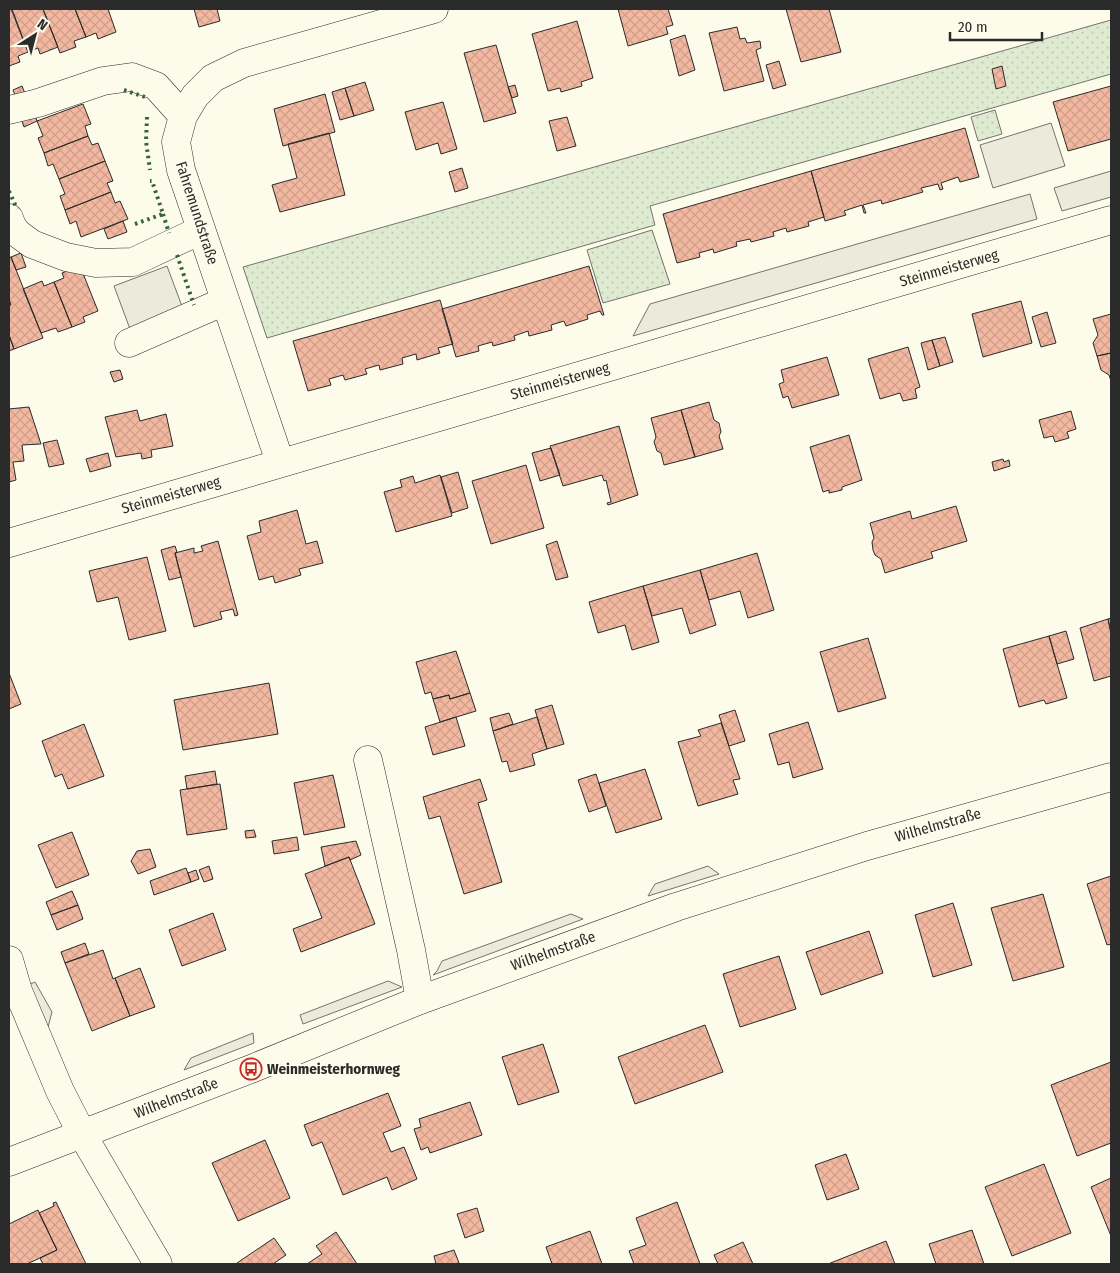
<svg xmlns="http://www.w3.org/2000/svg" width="1120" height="1273" font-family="'Fira Sans Condensed',sans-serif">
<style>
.garden{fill:url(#garden-dots);stroke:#74746e}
.parking{fill:#eceadb;stroke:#74746e}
.building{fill:url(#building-cross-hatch);stroke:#2b2b2b}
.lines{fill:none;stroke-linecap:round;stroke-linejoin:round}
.minor-casing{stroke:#2b2b2b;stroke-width:29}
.major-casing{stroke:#2b2b2b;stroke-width:29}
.minor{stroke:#fdfbea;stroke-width:28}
.major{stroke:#fdfbea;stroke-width:28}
.hedge{stroke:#34623c;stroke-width:4;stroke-dasharray:2.5 4;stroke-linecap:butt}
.labels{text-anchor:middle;stroke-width:4;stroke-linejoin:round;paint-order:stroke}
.street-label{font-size:15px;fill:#2b2b2b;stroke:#fdfbea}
.poi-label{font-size:15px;font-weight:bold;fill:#2b2b2b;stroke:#fdfbea;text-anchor:start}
</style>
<defs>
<pattern id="garden-dots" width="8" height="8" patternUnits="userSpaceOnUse" patternTransform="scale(1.25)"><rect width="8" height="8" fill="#deebd1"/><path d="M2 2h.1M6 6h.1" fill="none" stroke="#bfcab4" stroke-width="1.8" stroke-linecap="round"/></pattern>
<pattern id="building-cross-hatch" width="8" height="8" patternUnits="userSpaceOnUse" patternTransform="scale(1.25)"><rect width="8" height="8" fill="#f2b8a0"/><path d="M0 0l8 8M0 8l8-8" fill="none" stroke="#d09e8a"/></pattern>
</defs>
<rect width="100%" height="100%" fill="#fdfbea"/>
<path class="garden" d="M1111,20V74L650,206L655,225L267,338L243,267Z
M995,110L1002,134L978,141L971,117Z
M652,230L670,284L603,303L587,250Z"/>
<path class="parking" d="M1051,123L1065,166L993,188L980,145Z
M1111,171V197L1062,211L1054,188Z
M1030,194L1037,219L633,336L650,304Z
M167,266L183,309L130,329L114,286Z
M708,866L719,874L648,896L655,884Z
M571,914L583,919L433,975L437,971L442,961Z
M388,981L402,987L303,1024L300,1015Z
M35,982L52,1012L48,1027L24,987Z
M253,1033L254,1043L184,1070L191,1058Z"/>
<path class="building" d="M11,9L28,52L18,56L20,62L9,66V10Z
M12,9H43L58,47L40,54L38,48L28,52Z
M43,9H75L86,37L74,41L76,47L60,53Z
M75,9H108L116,32L98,39L96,33L86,37Z
M194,9H217L220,21L199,27Z
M618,9H668L673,25L666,27L668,34L628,46Z
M786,9H829L841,52L801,62Z
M577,21L593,78L581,82L582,86L561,92L560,88L548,91L532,34Z
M737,27L740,39L745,38L747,43L760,41L761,48L756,50L764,81L724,91L709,33Z
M685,35L695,70L679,76L670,40Z
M496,45L516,113L484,122L464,53Z
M779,61L786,85L773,89L766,65Z
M1002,66L1006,86L996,89L992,69Z
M365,82L374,110L354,116L345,88Z
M515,85L518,96L512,98L508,87Z
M22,86L26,96L17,100L13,90Z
M1111,86V139L1068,151L1053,102Z
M345,88L354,116L340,120L332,92Z
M325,94L335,132L283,146L274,109Z
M443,102L457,149L441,154L438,143L416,150L405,112Z
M83,104L91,124L85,126L88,136L44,153L38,138L43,136L37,121Z
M34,112L37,121L24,127L20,116Z
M567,117L576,146L557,151L549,121Z
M965,128L979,177L960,182L958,177L941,183L943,189L940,190L938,184L921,188L923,192L882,204L881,200L863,205L866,213H864L862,205L844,211L846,215L825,221L811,171Z
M329,133L345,195L280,212L272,185L297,178L288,144Z
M88,136L92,145L98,143L105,161L59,179L53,164L48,166L44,153Z
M105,161L113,181L107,183L111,192L65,210L60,196L65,194L59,179Z
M462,168L468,188L455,192L449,172Z
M811,171L824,217L808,222L809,226L787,232L786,228L773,232L774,236L751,242L750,239L736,242L737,246L714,253L713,249L699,253L700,257L677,263L663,214Z
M111,192L115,203L120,201L128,219L81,237L76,221L70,224L65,210Z
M123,221L127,232L108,239L104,229Z
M21,253L26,267L16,270L11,257Z
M11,257L43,338L14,349L9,335V306L11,305L9,299V258Z
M80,266L98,311L83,317L85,322L72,327L54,282L64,278L62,273Z
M589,266L604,315H602L600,311L587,315L588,319L566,326L564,321L551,325L552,330L529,336L528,331L514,336L515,340L493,346L492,342L478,346L479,351L456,357L442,309Z
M42,281L44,286L54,282L72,327L58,332L56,328L41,333L23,289Z
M440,300L453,344L438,348L440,353L417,360L416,354L402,358L403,364L380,370L379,365L365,369L367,374L345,380L343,375L329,379L331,385L308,391L293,341Z
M1021,301L1032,343L983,357L972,314Z
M1047,312L1056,343L1041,347L1032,317Z
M1111,314V353L1097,356L1093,343L1098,335L1093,319Z
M9,335L14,349L9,351Z
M945,337L953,362L940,366L932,340Z
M932,340L940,366L928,370L921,343Z
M908,347L920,387L915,389L917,398L903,401L900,393L880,399L868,359Z
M1111,353V381L1109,375L1101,370L1097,356Z
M827,357L839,395L792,408L788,396L783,398L779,384L784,382L781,370Z
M120,370L123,379L114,382L110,372Z
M709,402L714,420L719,423L721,432L719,436L723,449L695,457L681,410Z
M29,407L41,444L22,445L24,461L13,462L16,480L9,482V409Z
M137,410L140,421L166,414L173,446L151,450L152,457L142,459L141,453L116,457L105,417Z
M681,410L695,457L664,465L661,453L657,451L654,442L656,437L651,418Z
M1071,411L1076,429L1067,432L1069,438L1055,442L1053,436L1044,438L1039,420Z
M619,426L638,495L608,505L607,503L611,502L606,480L604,481L602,475L563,486L550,446Z
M849,435L862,480L842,487V490L829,493V490L823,492L810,447Z
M57,440L64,464L49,467L43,443Z
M551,448L560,475L540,481L532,453Z
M108,453L111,466L90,472L86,459Z
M1003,459L1004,462L1009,460L1010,466L994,471L992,462Z
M526,465L544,528L491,544L472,481Z
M458,472L468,508L452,513L441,477Z
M440,475L452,516L396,532L384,492L402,487L400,480L413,476L415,483Z
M956,506L967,541L931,552L933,558L885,573L881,559L875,555L873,550L872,542L874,538L870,523L910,511L912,519Z
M297,510L306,544L317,541L323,563L299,569L301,575L275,583L273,576L259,580L247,536L261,532L259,521Z
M218,541L238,615L235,616L233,609L220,612L222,619L194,627L175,553L194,548V553L203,551L201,546Z
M557,541L568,577L556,580L546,545Z
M175,546L177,552L175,553L181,577L169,580L161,550Z
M757,553L774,610L748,618L740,591L709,600L700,570Z
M147,557L166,631L129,640L118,597L97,602L89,571Z
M700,570L716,625L690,634L682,608L652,616L643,586Z
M643,586L659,642L632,650L625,625L598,633L589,602Z
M1111,618V633L1108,619Z
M1108,619L1111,633V676L1094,681L1080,628Z
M1066,631L1074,659L1057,664L1049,636Z
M1049,636L1067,698L1046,704L1044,700L1019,707L1003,649Z
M868,638L886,698L838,712L820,652Z
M456,651L470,693L450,699L449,695L433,699L431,692L425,694L416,662Z
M9,673L21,704L9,709Z
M269,683L278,734L183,750L174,700Z
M470,693L476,711L440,722L433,699L449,695L450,699Z
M552,705L564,744L547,749L535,710Z
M735,710L745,741L729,746L719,715Z
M509,713L513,724L493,731L490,718Z
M456,717L465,746L433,755L425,727Z
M537,717L547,749L532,754L535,765L510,772L507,761L502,762L493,731Z
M808,722L823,769L793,778L789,762L778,765L769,734Z
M721,723L740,779L733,780L738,794L698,806L678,742L701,736L698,730Z
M84,724L104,776L68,789L62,774L55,777L42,741Z
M645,769L662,819L616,833L599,783Z
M215,771L217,784L187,789L185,776Z
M596,774L606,806L589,812L578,780Z
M333,775L345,827L304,835L294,783Z
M480,779L487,800L478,803L502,882L464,894L440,816L429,819L423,797Z
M220,784L227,829L187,835L180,790Z
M254,830L256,837L246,838L245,831Z
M72,832L89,875L56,888L38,845Z
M297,837L299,850L274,854L272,841Z
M356,841L361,855L350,860L349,857L325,866L321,847Z
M150,849L156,867L138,874L131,861L137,851Z
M349,857L375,924L301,952L293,929L322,918L305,874Z
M209,866L213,879L204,882L199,870Z
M186,868L191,882L154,895L150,881Z
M196,870L199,879L191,882L188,873Z
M1111,876V944L1107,945L1087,884Z
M72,891L78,905L51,915L46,902Z
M1043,894L1064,967L1013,981L991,908Z
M953,903L972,965L933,977L915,915Z
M78,905L83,919L57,930L51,915Z
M213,913L226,950L182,966L169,930Z
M869,931L883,973L821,995L806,952Z
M85,943L89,954L65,963L61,952Z
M103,950L113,979L115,978L130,1016L92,1031L65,963Z
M779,956L796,1009L740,1027L723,974Z
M140,968L155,1007L130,1016L115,978Z
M705,1025L723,1072L635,1104L618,1057Z
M543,1044L559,1092L518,1105L502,1057Z
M1111,1062V1143L1077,1156L1051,1085Z
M388,1093L401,1126L383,1133L391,1152L404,1147L417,1179L392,1190L387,1177L343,1195L322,1142L312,1146L304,1125Z
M470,1102L482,1135L430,1153L428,1147L421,1150L414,1129L421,1127L419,1119Z
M265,1140L290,1198L238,1221L212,1163Z
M846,1154L859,1189L827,1200L815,1165Z
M1044,1164L1071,1233L1012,1256L985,1187Z
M1111,1178V1236L1091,1187Z
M56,1202L86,1264H43L40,1258L57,1250L39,1213L54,1206L53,1203Z
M677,1202L700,1264H634L629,1251L646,1245L636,1218Z
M477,1208L484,1231L465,1238L457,1214Z
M38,1210L57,1250L27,1264H9V1224Z
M972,1230L984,1264H936L929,1244Z
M590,1231L602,1264H552L546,1247Z
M336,1232L357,1264H307L322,1254L316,1246Z
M274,1238L286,1255L273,1264H237V1263Z
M886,1241L895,1264H828Z
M743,1242L753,1264H718L714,1255Z
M454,1250L459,1263L455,1264H436L434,1256Z"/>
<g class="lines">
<g class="minor-casing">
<path id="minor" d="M9,110L38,103L103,81L132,77L156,86L183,116
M9,218L12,226L17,233L32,244L66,257L96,263L133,262L201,230
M129,343L225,301
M280,462L181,170L176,142L183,116L195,96L213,78L244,63L434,9
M9,543L1111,220
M368,760L411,950L420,1000
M9,960L18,991L60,1091L82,1134L158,1264"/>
</g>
<g class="major-casing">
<path id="major" d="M9,1162L251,1069L420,1000L676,907L867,846L1111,777"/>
</g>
<use href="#minor" class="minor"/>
<use href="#major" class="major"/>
<path class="hedge" d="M124,90L148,98
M147,117L146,141L150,170
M9,191L17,209
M163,214L169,233
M135,224L163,214L152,181H150
M177,255L194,305"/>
</g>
<defs>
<g id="bus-ring" transform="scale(1.125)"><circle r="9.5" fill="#fdfbea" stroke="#c62828" stroke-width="1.5"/><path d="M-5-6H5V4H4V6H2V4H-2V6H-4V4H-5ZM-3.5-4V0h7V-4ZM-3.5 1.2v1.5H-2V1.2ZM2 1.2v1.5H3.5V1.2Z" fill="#c62828"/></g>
</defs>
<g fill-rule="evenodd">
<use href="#bus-ring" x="251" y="1069"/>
</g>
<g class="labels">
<g class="street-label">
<text transform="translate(197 213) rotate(72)" y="5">Fahremundstraße</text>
<text transform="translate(949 268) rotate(-16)" y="5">Steinmeisterweg</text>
<text transform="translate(560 381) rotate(-16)" y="5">Steinmeisterweg</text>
<text transform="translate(171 495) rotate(-16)" y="5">Steinmeisterweg</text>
<text transform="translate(938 825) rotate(-16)" y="5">Wilhelmstraße</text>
<text transform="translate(553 951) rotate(-20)" y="5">Wilhelmstraße</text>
<text transform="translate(176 1098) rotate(-21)" y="5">Wilhelmstraße</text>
</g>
<g class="poi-label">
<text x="267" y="1074">Weinmeisterhornweg</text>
</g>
</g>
<rect width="1120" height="1273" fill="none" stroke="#2b2b2b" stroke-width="20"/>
<g transform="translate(35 35) rotate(36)" stroke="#fdfbea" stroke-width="4" paint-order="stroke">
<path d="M0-4L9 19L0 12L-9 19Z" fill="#2b2b2b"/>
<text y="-8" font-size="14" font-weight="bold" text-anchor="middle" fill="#2b2b2b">N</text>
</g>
<path d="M950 32v8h92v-8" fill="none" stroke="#2b2b2b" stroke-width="2.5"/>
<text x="958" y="32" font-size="15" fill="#2b2b2b" stroke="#fdfbea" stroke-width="4" paint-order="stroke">20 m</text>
</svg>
